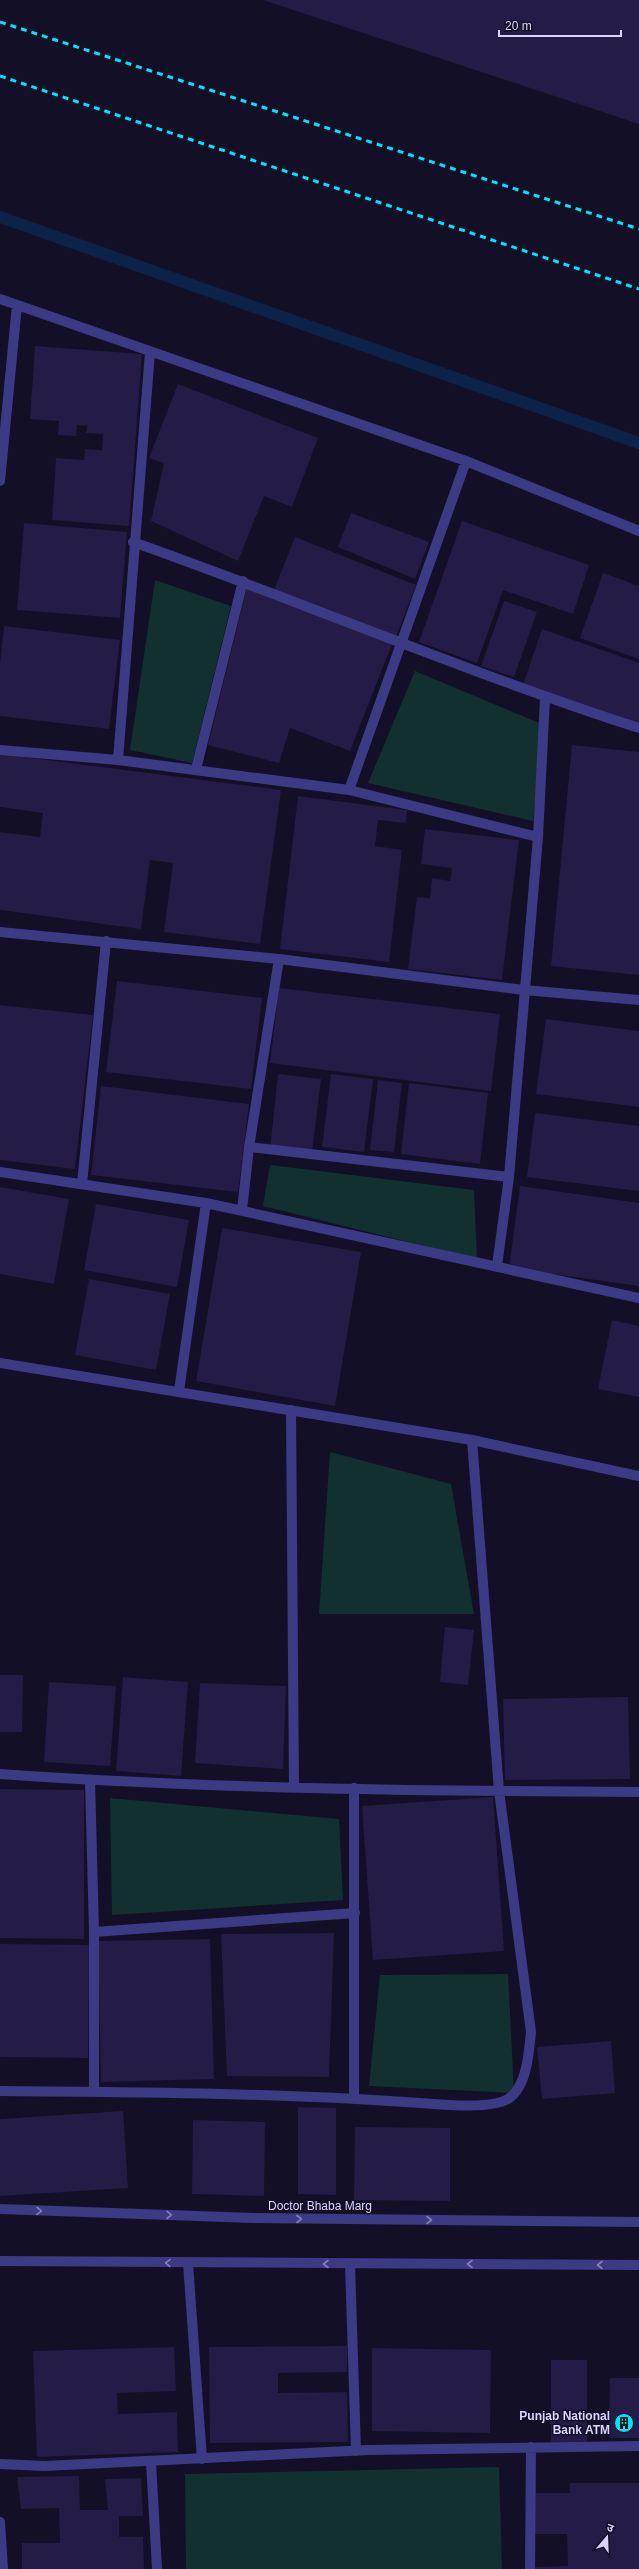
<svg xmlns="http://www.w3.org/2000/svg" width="639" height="2569" font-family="Arial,'Noto Sans Devanagari',sans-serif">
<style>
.green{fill:#12302f}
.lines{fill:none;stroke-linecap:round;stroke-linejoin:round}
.stream{stroke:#0c2248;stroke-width:12}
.building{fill:#241b47}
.minor{stroke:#3d3a85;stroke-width:10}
.tertiary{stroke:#3d3a85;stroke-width:10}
.rail{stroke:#00e5ff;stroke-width:3;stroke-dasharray:6 5;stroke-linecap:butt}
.oneway{stroke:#837fbc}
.labels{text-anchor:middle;stroke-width:3;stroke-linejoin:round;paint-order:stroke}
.street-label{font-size:12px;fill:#d9d4ff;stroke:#130f26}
.poi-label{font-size:12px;font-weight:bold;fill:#d9d4ff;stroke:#130f26;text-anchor:end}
</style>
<rect width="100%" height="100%" fill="#130f26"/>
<path class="green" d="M155,580L231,606L192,763L130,750Z
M415,671L544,725L533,821L368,783Z
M270,1165L474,1190L477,1259L263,1206Z
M330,1452L451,1484L474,1614H319Z
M110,1798L339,1819L343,1900L112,1915Z
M508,1974L514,2093L369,2086L380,1975Z
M499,2467L502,2569H186L185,2474Z"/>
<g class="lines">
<path class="stream" d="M0,217L639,443"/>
</g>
<path class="building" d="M263,0H639V124Z
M35,346L142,354L129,526L52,520L56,458L84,460L85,449L102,450L103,434L86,433L87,426L77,425L76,436L58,435L59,421L30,419Z
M178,384L318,438L292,507L264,496L238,561L151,521L164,463L149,458Z
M351,513L429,542L415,579L338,547Z
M462,521L589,565L573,614L503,590L477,663L419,642Z
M24,523L127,532L120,618L17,610Z
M295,537L416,585L396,637L274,590Z
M603,573L639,586V659L580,638Z
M247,587L392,644L350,751L290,728L279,763L208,745Z
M504,601L537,612L514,677L481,666Z
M4,626L120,640L109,729L0,716V664Z
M542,629L639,663V726L523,685Z
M572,745L639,752V975L551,966Z
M0,754L281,790L260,944L164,932L173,863L150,860L141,929L0,910V832L40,837L43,813L0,807Z
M298,796L407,810L406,823L378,820L375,846L402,850L389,962L280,949Z
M425,829L519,840L502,980L408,969L417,897L430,898L432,878L450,881L452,868L421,864Z
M117,981L262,998L251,1089L106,1072Z
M279,988L500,1014L491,1091L270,1063Z
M0,1005L93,1015L75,1169L0,1160Z
M546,1019L639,1031V1107L536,1094Z
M278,1074L321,1079L312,1153L270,1149Z
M331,1074L373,1079L364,1152L322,1147Z
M378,1080L402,1083L394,1152L370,1150Z
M409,1083L488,1093L480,1164L401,1154Z
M101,1086L249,1104L238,1192L91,1175Z
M535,1113L639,1126V1191L527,1177Z
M520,1186L639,1203V1286L509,1268Z
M0,1187L69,1199L54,1284L0,1274Z
M96,1204L189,1220L177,1287L84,1270Z
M222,1228L361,1252L335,1406L196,1381Z
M89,1279L170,1294L156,1370L75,1355Z
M612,1320L639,1326V1397L598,1389Z
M445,1627L474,1630L468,1685L440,1682Z
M0,1675H23L22,1732H0Z
M123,1677L188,1682L181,1776L116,1771Z
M49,1682L116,1686L110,1766L44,1762Z
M200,1683L286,1686L283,1769L195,1763Z
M628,1697L630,1779L505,1780L503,1699Z
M0,1789L84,1790V1939L0,1938Z
M493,1797L504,1951L373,1960L362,1806Z
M334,1933L329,2077L227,2076L221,1934Z
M210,1939L214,2079L101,2082L98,1941Z
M0,1944L89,1945L88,2058L0,2057Z
M611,2041L615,2093L542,2099L537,2047Z
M298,2107L336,2108V2195L298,2194Z
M123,2111L128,2188L0,2196V2119Z
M193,2120L265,2122L264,2196L192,2194Z
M355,2127L450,2128V2201L354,2200Z
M347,2346V2372L278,2373V2393L347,2392L348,2442L210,2443L209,2347Z
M174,2347L176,2391L117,2393L118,2414L177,2412L178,2452L37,2457L33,2351Z
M372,2348L491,2350L490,2433L372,2431Z
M551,2360H587V2443L551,2442Z
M610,2378H639V2438H609Z
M79,2476L80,2510H108L105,2479L141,2478L143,2516H119V2537H143L144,2569H22V2543H60L59,2508L21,2509L17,2477Z
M570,2483H639V2569H534V2567L568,2566L567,2534H534L533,2493H570Z"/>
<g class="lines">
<path class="minor" d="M0,299L466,461L639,531
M0,481L17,305
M133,542C303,602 468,673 639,728
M0,750L118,760L349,790L538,837
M118,760L150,352
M196,769L243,581
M349,790L466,461
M0,932L279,959L524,990L639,1000
M249,1147L509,1177
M0,1172L206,1203L639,1298
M82,1184L106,941
M242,1210L249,1147L279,959
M497,1266L509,1177L538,837L545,698
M0,1363L472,1440L639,1476
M179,1391L206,1203
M291,1410L294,1786
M0,1774C212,1789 426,1791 639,1792
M90,1780L94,1932V2092
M94,1932L355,1913
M0,2091C135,2092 271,2093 405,2102C429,2103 488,2111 508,2099C527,2087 529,2052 531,2032L499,1791L472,1440
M354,2098V1788
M188,2263L202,2459
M350,2264L356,2451
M151,2462L157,2569
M0,2464L45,2466L368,2450L639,2446
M0,2522L3,2569
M530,2569L531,2447"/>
<path class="tertiary" d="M0,2209L253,2218L639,2222
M0,2261L639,2265"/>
<path class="rail" d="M0,22L639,229
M0,76L639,289"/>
</g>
<defs><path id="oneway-chevron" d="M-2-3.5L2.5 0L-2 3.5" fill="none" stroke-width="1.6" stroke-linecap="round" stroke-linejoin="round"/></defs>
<g class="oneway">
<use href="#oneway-chevron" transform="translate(39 2211) rotate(2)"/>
<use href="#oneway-chevron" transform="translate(169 2215) rotate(2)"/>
<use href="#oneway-chevron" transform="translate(299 2219)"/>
<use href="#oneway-chevron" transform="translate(429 2220)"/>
<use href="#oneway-chevron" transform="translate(168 2263) rotate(-179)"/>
<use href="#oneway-chevron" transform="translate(326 2264) rotate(-180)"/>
<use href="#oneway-chevron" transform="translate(470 2264) rotate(-180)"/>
<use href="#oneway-chevron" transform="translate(600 2265) rotate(-180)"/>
</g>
<defs>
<g id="building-disc" transform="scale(1)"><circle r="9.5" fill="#00e5ff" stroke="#130f26"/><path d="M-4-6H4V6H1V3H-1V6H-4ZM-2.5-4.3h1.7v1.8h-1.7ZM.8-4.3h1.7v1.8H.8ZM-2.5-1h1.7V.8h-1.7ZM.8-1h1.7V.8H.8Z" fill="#111"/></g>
</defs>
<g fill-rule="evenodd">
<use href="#building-disc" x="624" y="2423"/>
</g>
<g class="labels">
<g class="street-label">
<text x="320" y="2210">Doctor Bhaba Marg</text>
</g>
<g class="poi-label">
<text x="610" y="2420">Punjab National<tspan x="610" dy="14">Bank ATM</tspan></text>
</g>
</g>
<g transform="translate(607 2537) rotate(19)" stroke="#130f26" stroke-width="3" paint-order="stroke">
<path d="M0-3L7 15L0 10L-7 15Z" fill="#d9d4ff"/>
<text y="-6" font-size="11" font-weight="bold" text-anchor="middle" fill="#d9d4ff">उ</text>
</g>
<path d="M499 30v6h122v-6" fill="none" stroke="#d9d4ff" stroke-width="2"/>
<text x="505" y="30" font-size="12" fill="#d9d4ff" stroke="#130f26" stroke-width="3" paint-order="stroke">20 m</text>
</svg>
